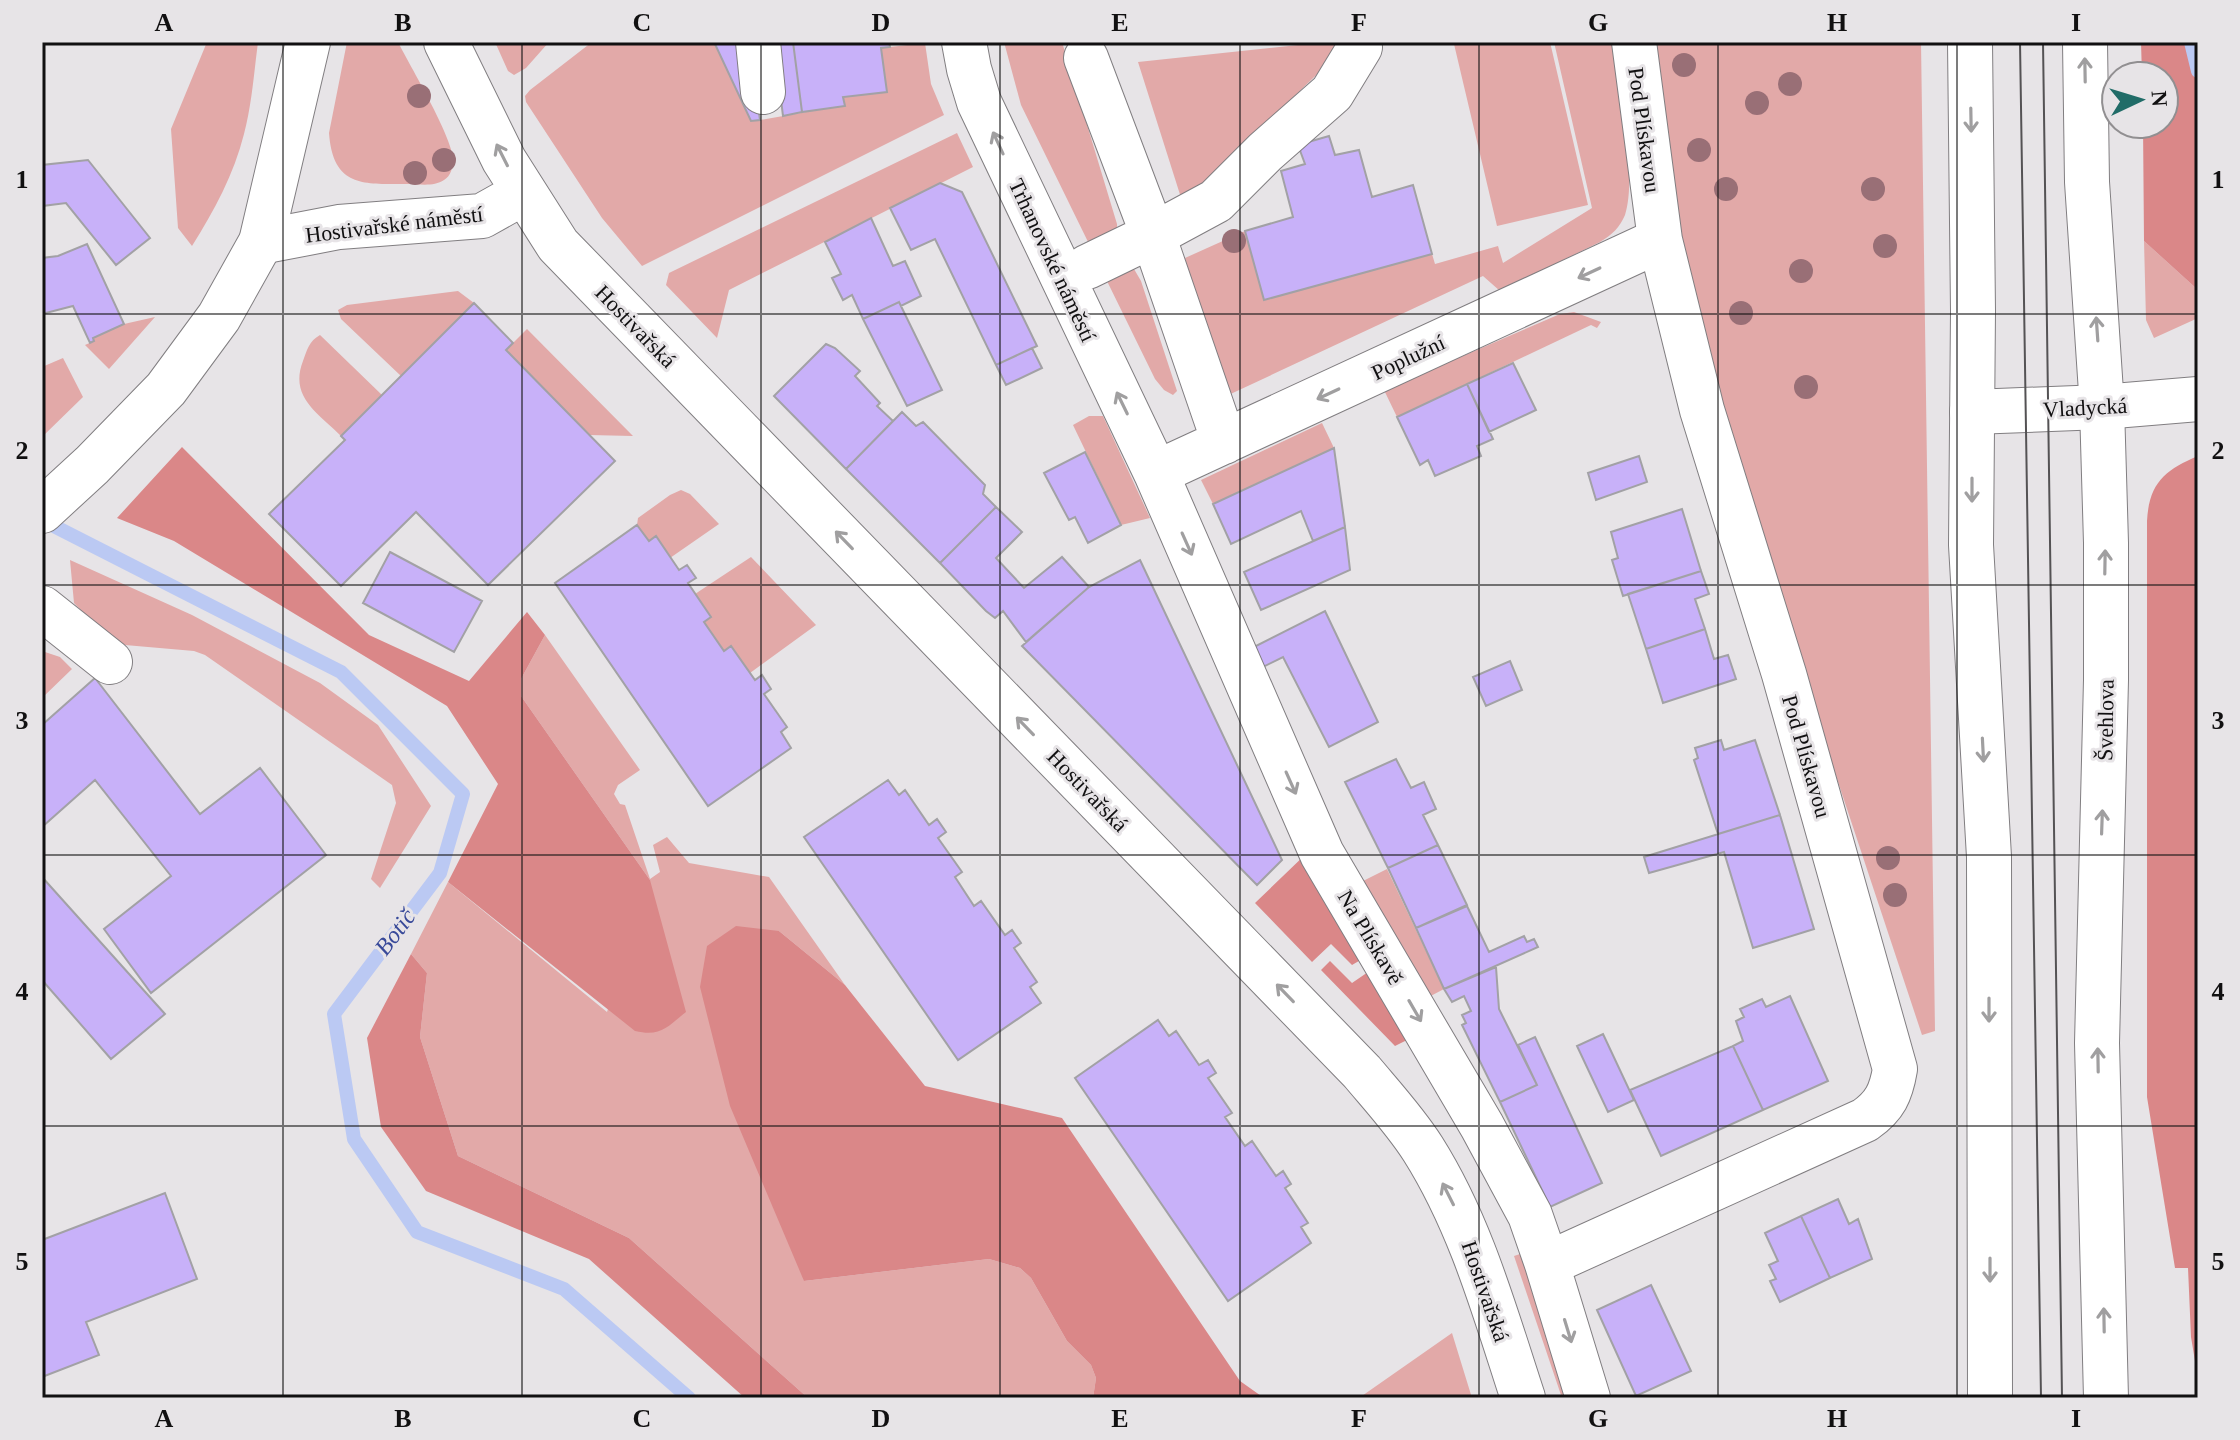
<svg xmlns="http://www.w3.org/2000/svg" width="2240" height="1440" font-family="Georgia,serif">
<style>
.green{fill:#e2a9a8}
.forest{fill:#da8788}
.lines{fill:none;stroke-linecap:round;stroke-linejoin:round}
.stream{stroke:#bbc9f3;stroke-width:14}
.building{fill:#c8b1f9;stroke:#a2a1a5;stroke-width:2}
.minor-casing{stroke:#817e81;stroke-width:46}
.major-casing{stroke:#817e81;stroke-width:46}
.minor{stroke:#fff;stroke-width:44}
.major{stroke:#fff;stroke-width:44}
.tram{stroke:#545254;stroke-width:2}
.tree{fill:#996f76}
.oneway{stroke:#a09fa0}
.grid{fill:none;stroke:#111011;stroke-width:2;stroke-opacity:0.55}
.labels{text-anchor:middle;stroke-width:6;stroke-linejoin:round;paint-order:stroke}
.street-label{font-size:22px;fill:#111011;stroke:#e7e4e7}
.water-label{font-size:24px;font-style:italic;fill:#384999;stroke:#e7e4e7}
.neatline{fill:none;stroke:#111011;stroke-width:3}
.grid-label{font-size:26px;text-anchor:middle;font-weight:bold;fill:#111011}
</style>
<rect width="100%" height="100%" fill="#e7e4e7"/>
<path class="green" d="M207,42H258C254,72 252,104 244,134C234,174 214,211 192,246L178,228L171,129Z
M347,42H398C410,66 452,136 453,159C453,167 451,176 444,180C434,187 419,184 408,184C364,184 333,188 329,133Z
M495,42H549L526,68L514,75L508,71Z
M592,42H714L760,120L845,105L843,97L887,92L881,48L925,43L931,84L944,115L642,266L602,218L526,102L525,96L530,90Z
M1004,42H1062L1117,224V231L1092,250L1021,105Z
M1326,42H1337L1339,53L1183,204L1138,62Z
M1462,42H1550L1588,205L1497,226L1454,44Z
M1554,42H1612C1618,87 1638,173 1625,215C1620,227 1612,235 1600,242L1500,291L1483,276L1222,398L1185,258L1245,231L1432,254L1435,264L1498,246L1503,263L1592,208Z
M1655,42H1921L1935,1031L1922,1035L1709,393L1680,233Z
M957,133L973,167L729,290L717,338L666,285L669,273Z
M2144,241L2198,290V318L2154,338L2146,320Z
M1127,268L1134,269L1141,281L1177,391L1173,395L1164,390L1155,379L1106,279Z
M458,291L474,303L401,376L341,319L338,310L347,305Z
M1574,312L1601,322L1597,328L1591,325L1397,417L1384,390L1560,314Z
M155,317L109,369L85,345L94,341L93,338L124,324Z
M527,329L633,436L589,435L506,350Z
M320,335L382,395L341,436C318,413 289,397 303,361C307,350 309,341 320,335Z
M63,358L83,397L42,437V367Z
M1089,416H1103L1150,518L1121,525L1073,425Z
M1322,423L1334,448L1213,504L1201,480Z
M681,490L690,494L719,524L670,558L656,537L649,541L637,525L638,518L670,495Z
M751,557L816,625L750,673L724,651L704,622L711,617L695,594Z
M70,560L192,615L320,683L378,725L431,806L380,888L371,879L396,803L392,785L205,655L194,651L125,645L99,629L74,603Z
M545,635L640,770L618,785L614,794L620,804L625,805L650,879L660,872L653,845L667,837L689,863L769,877L845,985L779,931L804,1281L989,1259L1020,1268L1031,1278L1067,1341L1091,1365L1096,1378L1093,1398H808L629,1238L458,1156L420,1037L427,973L411,954L448,882L607,1012L650,880L521,696V679Z
M42,651L60,657L72,669L42,698Z
M1387,869L1444,989L1423,1000L1363,881Z
M1529,1251L1574,1398H1562L1514,1256Z
M1452,1333L1472,1398H1359Z"/>
<path class="forest" d="M2141,42H2198V290L2144,241L2143,124H2164V76H2142Z
M182,447L369,635L469,681L527,612L545,635L521,679V696L650,880L686,1012C667,1027 661,1037 635,1031L448,882L498,784L447,706L174,541L117,518Z
M2198,456V1379L2191,1337L2188,1268H2175L2147,1097V521C2149,483 2165,470 2198,456Z
M1308,852L1364,958L1352,965L1331,944L1312,962L1255,903Z
M736,926L779,931L845,985L925,1086L1062,1118L1240,1381L1264,1398H1093L1096,1378L1091,1365L1067,1341L1031,1278L1020,1268L989,1259L804,1281L730,1106L700,987L707,946Z
M411,954L427,973L420,1037L458,1156L629,1238L808,1398H745L589,1259L426,1191L381,1127L367,1038Z
M1330,961L1352,983L1371,970L1409,1039L1395,1046L1321,970Z"/>
<g class="lines">
<path class="stream" d="M2191,42L2198,71
M42,520L341,672L463,794L440,873L334,1014L354,1139L417,1232L564,1289L689,1398"/>
</g>
<path class="building" d="M714,42H764L753,67L760,120L751,121Z
M774,42H793L802,112L783,116Z
M793,42H889L890,47L881,48L887,92L843,97L845,106L802,112Z
M1329,136L1335,155L1359,150L1372,197L1413,185L1432,254L1264,300L1245,231L1293,217L1281,171L1305,164L1298,145Z
M88,160L150,238L116,265L66,203L42,206V165Z
M940,183L962,192L1037,346L996,365L935,239L911,250L890,208Z
M871,218L893,266L905,261L921,296L901,306L899,302L863,319L852,295L843,300L832,278L841,274L825,242Z
M87,244L124,324L93,338L94,341L90,343L73,306L42,314V258L58,256Z
M899,302L942,390L907,406L863,319Z
M474,303L513,343L506,350L615,461L488,585L416,512L341,586L269,514L345,440L341,436Z
M826,344L835,348L860,371L855,376L880,403L877,406L893,421L846,469L774,396Z
M1032,348L1042,368L1006,385L996,365Z
M1513,363L1536,410L1489,432L1467,384Z
M1467,384L1493,439L1477,446L1481,456L1435,476L1428,460L1420,465L1397,417Z
M902,412L916,426L923,422L985,485L983,494L996,507L940,563L846,469Z
M1334,448L1345,527L1313,541L1301,511L1231,544L1213,504Z
M1085,452L1121,525L1088,543L1075,517L1069,520L1044,473Z
M1639,456L1647,482L1596,500L1588,473Z
M996,507L1022,532L996,558L1024,588L1062,557L1089,587L1026,642L1003,611L995,618L986,611L940,563Z
M1682,509L1701,571L1623,596L1612,560L1618,558L1611,532Z
M637,525L649,541L656,536L679,570L687,565L696,578L688,583L711,617L704,622L724,651L731,646L755,680L762,675L771,689L764,694L787,727L781,732L791,748L708,806L555,583Z
M1345,527L1350,570L1261,610L1244,572Z
M390,552L482,601L454,652L363,603Z
M1140,560L1282,860L1257,885L1022,646L1089,587Z
M1701,571L1709,594L1695,599L1705,629L1646,649L1628,594Z
M1325,611L1378,722L1329,747L1283,657L1257,670L1248,650Z
M1705,629L1714,659L1728,655L1736,679L1663,703L1646,649Z
M1510,661L1522,690L1486,706L1473,677Z
M95,678L200,814L260,768L326,855L151,993L104,929L171,876L95,780L42,827V725Z
M1721,740L1724,750L1755,740L1780,815L1718,834L1694,760L1698,758L1695,748Z
M1396,759L1411,788L1424,782L1436,809L1423,815L1438,845L1388,868L1345,782Z
M888,780L899,795L905,790L929,825L937,819L946,832L938,838L962,872L955,877L974,906L981,901L1005,935L1012,930L1021,943L1014,948L1037,982L1030,987L1041,1003L958,1060L804,837Z
M1780,815L1814,929L1753,948L1724,852L1649,873L1644,857Z
M1438,845L1467,905L1416,928L1388,868Z
M42,877L165,1014L111,1059L42,980Z
M1467,906L1489,952L1524,936L1527,942L1534,939L1538,947L1444,989L1416,928Z
M1496,967L1499,1009L1537,1085L1500,1102L1462,1025L1466,1023L1462,1015L1471,1011L1464,996L1452,1002L1444,989Z
M1790,996L1828,1081L1763,1110L1733,1046L1743,1041L1736,1021L1744,1017L1740,1009L1762,999L1766,1007Z
M1158,1020L1169,1036L1176,1031L1199,1065L1208,1060L1216,1073L1208,1078L1232,1113L1225,1117L1245,1146L1252,1141L1276,1176L1283,1171L1291,1184L1285,1188L1308,1223L1301,1227L1311,1243L1228,1301L1075,1078Z
M1603,1034L1634,1100L1608,1112L1577,1046Z
M1535,1037L1602,1183L1550,1207L1500,1102L1537,1085L1518,1045Z
M1733,1046L1763,1110L1661,1156L1630,1090Z
M165,1193L197,1279L86,1322L99,1355L42,1377V1240Z
M1838,1199L1849,1224L1858,1219L1872,1259L1830,1278L1801,1216Z
M1801,1216L1830,1278L1780,1302L1770,1281L1776,1279L1769,1265L1778,1261L1765,1233Z
M1651,1285L1691,1371L1636,1396L1597,1310Z"/>
<g class="lines">
<g class="minor-casing">
<path id="minor" d="M446,42L504,160L558,245L1362,1072C1383,1097 1406,1122 1423,1149C1471,1225 1495,1313 1523,1398
M758,42L763,92
M964,42L969,69L979,102L1156,473L1322,854L1482,1126L1530,1215L1547,1264L1588,1398
M1086,58L1153,235L1087,267
M261,242L339,227L482,216L523,193
M1972,412L2102,407L2198,399
M1224,442L1153,235L1216,201L1265,152L1332,93L1360,47
M1156,473L1660,240
M42,608L110,662
M1547,1264L1865,1120C1885,1106 1891,1093 1895,1069L1784,674L1702,410L1660,240L1634,42"/>
</g>
<g class="major-casing">
<path id="major" d="M1970,42L1973,311L1971,545L1989,857L1990,1398
M2085,42L2087,182L2102,407L2106,543V680L2097,1043L2106,1398
M42,511L92,465L166,389L219,317L261,242L308,42"/>
</g>
<use href="#minor" class="minor"/>
<use href="#major" class="major"/>
<path class="tram" d="M2020,42L2041,1398
M2043,42L2062,1398"/>
</g>
<g class="tree">
<circle cx="1684" cy="65" r="12"/>
<circle cx="1790" cy="84" r="12"/>
<circle cx="419" cy="96" r="12"/>
<circle cx="1757" cy="103" r="12"/>
<circle cx="1699" cy="150" r="12"/>
<circle cx="444" cy="160" r="12"/>
<circle cx="415" cy="173" r="12"/>
<circle cx="1726" cy="189" r="12"/>
<circle cx="1873" cy="189" r="12"/>
<circle cx="1234" cy="241" r="12"/>
<circle cx="1885" cy="246" r="12"/>
<circle cx="1801" cy="271" r="12"/>
<circle cx="1741" cy="313" r="12"/>
<circle cx="1806" cy="387" r="12"/>
<circle cx="1888" cy="858" r="12"/>
<circle cx="1895" cy="895" r="12"/>
</g>
<defs><path id="oneway-shaft" d="M-6 0H5M1.5-3L5.5 0L1.5 3" fill="none" stroke-width="1.6" stroke-linecap="round" stroke-linejoin="round" transform="scale(2)"/></defs>
<g class="oneway">
<use href="#oneway-shaft" transform="translate(2085 70) rotate(-91)"/>
<use href="#oneway-shaft" transform="translate(1971 120) rotate(89)"/>
<use href="#oneway-shaft" transform="translate(998 143) rotate(-115)"/>
<use href="#oneway-shaft" transform="translate(502 155) rotate(-117)"/>
<use href="#oneway-shaft" transform="translate(1589 273) rotate(155)"/>
<use href="#oneway-shaft" transform="translate(2097 329) rotate(-94)"/>
<use href="#oneway-shaft" transform="translate(1328 394) rotate(155)"/>
<use href="#oneway-shaft" transform="translate(1122 403) rotate(-116)"/>
<use href="#oneway-shaft" transform="translate(1972 490) rotate(90)"/>
<use href="#oneway-shaft" transform="translate(844 540) rotate(-134)"/>
<use href="#oneway-shaft" transform="translate(1187 544) rotate(66)"/>
<use href="#oneway-shaft" transform="translate(2105 562) rotate(-89)"/>
<use href="#oneway-shaft" transform="translate(1025 726) rotate(-134)"/>
<use href="#oneway-shaft" transform="translate(1983 750) rotate(87)"/>
<use href="#oneway-shaft" transform="translate(1291 783) rotate(66)"/>
<use href="#oneway-shaft" transform="translate(2102 822) rotate(-88)"/>
<use href="#oneway-shaft" transform="translate(1285 993) rotate(-134)"/>
<use href="#oneway-shaft" transform="translate(1989 1010) rotate(90)"/>
<use href="#oneway-shaft" transform="translate(1415 1011) rotate(60)"/>
<use href="#oneway-shaft" transform="translate(2098 1060) rotate(-91)"/>
<use href="#oneway-shaft" transform="translate(1448 1194) rotate(-117)"/>
<use href="#oneway-shaft" transform="translate(1990 1270) rotate(90)"/>
<use href="#oneway-shaft" transform="translate(2104 1320) rotate(-91)"/>
<use href="#oneway-shaft" transform="translate(1568 1331) rotate(73)"/>
</g>
<path class="grid" d="M283,42V1398M522,42V1398M761,42V1398M1000,42V1398M1240,42V1398M1479,42V1398M1718,42V1398M1957,42V1398M42,314H2198M42,585H2198M42,855H2198M42,1126H2198"/>
<g class="labels">
<g class="street-label">
<text transform="translate(1645 130) rotate(82)" y="8">Pod Plískavou</text>
<text transform="translate(394 224) rotate(-7)" y="8">Hostivařské náměstí</text>
<text transform="translate(1053 260) rotate(65)" y="8">Trhanovské náměstí</text>
<text transform="translate(636 326) rotate(46)" y="8">Hostivařská</text>
<text transform="translate(1408 357) rotate(-25)" y="8">Poplužní</text>
<text transform="translate(2085 407) rotate(-3)" y="8">Vladycká</text>
<text transform="translate(2105 720) rotate(-89)" y="8">Švehlova</text>
<text transform="translate(1807 756) rotate(74)" y="8">Pod Plískavou</text>
<text transform="translate(1088 790) rotate(46)" y="8">Hostivařská</text>
<text transform="translate(1371 937) rotate(59)" y="8">Na Plískavě</text>
<text transform="translate(1486 1291) rotate(71)" y="8">Hostivařská</text>
</g>
<g class="water-label">
<text transform="translate(395 932) rotate(-53)" y="8">Botič</text>
</g>
</g>
<rect width="2240" height="1440" fill="none" stroke="#e7e4e7" stroke-width="88"/>
<g transform="translate(2140 100) rotate(86)"><circle r="38" fill="#e7e4e7" stroke="#918f91" stroke-width="2"/>
<path d="M0-6L14 30L0 20L-14 30Z" fill="#216c68"/>
<text y="-12" font-size="22" font-weight="bold" text-anchor="middle" fill="#111011">N</text>
</g>
<rect x="44" y="44" width="2152" height="1352" class="neatline"/>
<g class="grid-label">
<text x="164" y="31">A</text>
<text x="403" y="31">B</text>
<text x="642" y="31">C</text>
<text x="881" y="31">D</text>
<text x="1120" y="31">E</text>
<text x="1359" y="31">F</text>
<text x="1598" y="31">G</text>
<text x="1837" y="31">H</text>
<text x="2076" y="31">I</text>
<text x="22" y="188">1</text>
<text x="2218" y="188">1</text>
<text x="22" y="459">2</text>
<text x="2218" y="459">2</text>
<text x="22" y="729">3</text>
<text x="2218" y="729">3</text>
<text x="22" y="1000">4</text>
<text x="2218" y="1000">4</text>
<text x="22" y="1270">5</text>
<text x="2218" y="1270">5</text>
<text x="164" y="1427">A</text>
<text x="403" y="1427">B</text>
<text x="642" y="1427">C</text>
<text x="881" y="1427">D</text>
<text x="1120" y="1427">E</text>
<text x="1359" y="1427">F</text>
<text x="1598" y="1427">G</text>
<text x="1837" y="1427">H</text>
<text x="2076" y="1427">I</text>
</g>
</svg>
